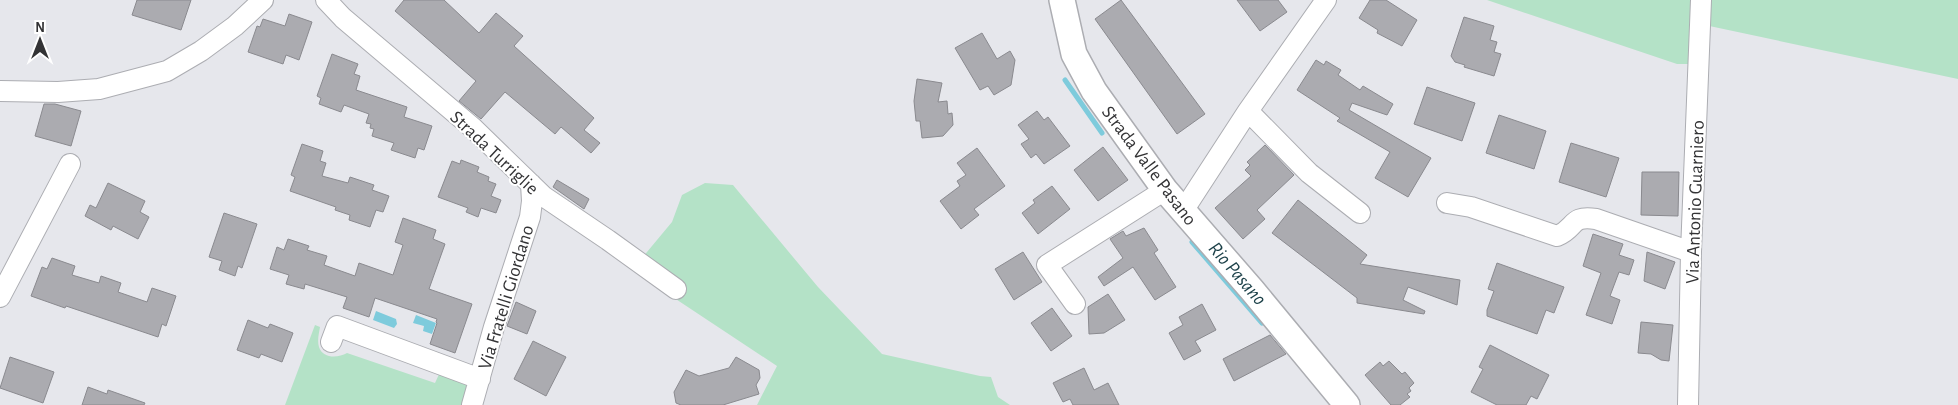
<svg xmlns="http://www.w3.org/2000/svg" width="1958" height="405" font-family="'Alegreya Sans',sans-serif">
<style>
.green{fill:#b4e2c7}
.water{fill:#7ecbdc}
.lines{fill:none;stroke-linecap:round;stroke-linejoin:round}
.stream{stroke:#7ecbdc;stroke-width:5}
.building{fill:#ababb0;stroke:#8a8a8f}
.minor-casing{stroke:#acadb2;stroke-width:22}
.tertiary-casing{stroke:#acadb2;stroke-width:28}
.minor{stroke:#fff;stroke-width:20}
.tertiary{stroke:#fff;stroke-width:25}
.labels{text-anchor:middle;stroke-width:4;stroke-linejoin:round;paint-order:stroke}
.street-label{font-size:19px;fill:#333335;stroke:#fff}
.water-label{font-size:20px;font-style:italic;fill:#1a3f47;stroke:#fff}
</style>
<rect width="100%" height="100%" fill="#e6e7ec"/>
<path class="green" d="M1487,0H1958V79L1700,24L1698,64H1677Z
M705,183L733,185L818,287L882,354L980,376L991,377L998,397L1010,405H757L777,366L632,270L672,222L682,195Z
M315,325L320,327C319,333 317,341 319,347C323,359 338,358 347,353L435,383L441,370L471,381L465,405H285Z"/>
<path class="water" d="M376,311L396,319L397,324L394,328L373,320Z
M416,315L436,323L432,334L423,331L424,326L413,323Z"/>
<g class="lines">
<path class="stream" d="M1065,80L1102,133
M1192,242L1262,323"/>
</g>
<path class="building" d="M137,0H191L181,30L132,15Z
M404,0H444L479,33L496,13L523,36L514,46L594,118L584,130L600,143L591,153L561,127L555,134L505,92L481,119L459,101L476,81L395,11Z
M1121,0L1205,114L1177,134L1095,19Z
M1237,0H1278L1287,12L1260,31Z
M1370,0H1386L1417,20L1402,46L1377,33L1378,30L1359,18Z
M289,14L312,22L299,60L286,55L283,64L248,52L257,26L260,27L263,19L285,26Z
M1464,17L1494,26L1490,40L1497,42L1494,52L1501,54L1494,76L1464,67L1465,65L1455,62L1451,56Z
M982,33L997,59L1010,51L1015,60L1011,85L994,95L988,86L980,90L955,48Z
M332,54L358,64L354,74L360,76L356,90L407,107L404,117L432,126L424,150L418,148L415,158L391,150L394,143L372,136L374,129L370,128L371,124L366,123L369,114L344,105L341,112L319,104L321,98L317,96Z
M1316,60L1324,65L1326,61L1341,70L1338,75L1360,90L1363,86L1393,104L1387,115L1352,103L1349,110L1431,158L1408,197L1375,178L1390,152L1337,121L1340,118L1297,90Z
M917,79L942,83L938,102L947,101L948,114L952,113L953,125L943,136L922,138L920,121H916L914,101Z
M1427,87L1475,103L1462,141L1414,124Z
M44,104H55L81,111L71,146L35,136Z
M1037,111L1044,120L1048,117L1070,146L1044,164L1036,154L1031,158L1021,144L1029,139L1018,125Z
M1499,115L1546,131L1534,169L1486,153Z
M1571,143L1619,158L1606,197L1559,182Z
M302,144L323,151L320,161L326,163L322,176L348,183L350,177L374,185L372,190L389,196L383,212L376,210L370,227L349,220L350,215L335,210L336,207L290,191L295,177L291,175Z
M1265,145L1294,175L1257,210L1265,219L1243,239L1215,208L1251,176L1245,170L1250,165L1247,162Z
M1103,147L1128,180L1098,201L1074,170Z
M977,148L1005,186L974,209L979,215L961,229L940,201L960,186L957,181L966,175L957,163Z
M461,160L479,167L477,172L489,177L488,181L496,184L491,196L501,200L496,213L481,208L478,217L466,212L468,208L438,197L452,161L460,164Z
M1642,172H1679L1678,216L1641,215Z
M557,180L589,199L584,209L553,187Z
M108,183L145,201L140,212L149,217L138,239L113,226L111,230L85,216L90,205L96,208Z
M1052,186L1070,209L1038,234L1022,213L1035,203L1033,200Z
M1298,200L1367,255L1360,264L1460,280L1457,305L1408,287L1403,300L1425,311L1424,314L1357,303V298L1272,233Z
M224,213L257,224L242,268L238,266L235,276L219,270L222,261L209,257Z
M403,218L436,230L433,239L445,244L429,289L472,304L455,353L430,344L437,323L436,322L437,319L375,298L369,317L343,308L347,297L305,284L304,289L286,284L289,275L270,269L277,247L284,250L288,239L309,246L307,250L327,256L324,265L355,276L359,263L393,275L403,245L395,242Z
M1144,228L1158,250L1154,253L1176,287L1155,300L1133,267L1104,286L1098,277L1123,258L1110,239L1123,231L1126,236Z
M1593,234L1623,244L1619,255L1634,260L1629,275L1619,272L1610,296L1620,300L1612,324L1586,315L1601,273L1583,266Z
M1023,252L1042,282L1014,300L995,269Z
M1647,252L1675,262L1665,289L1644,281Z
M52,258L75,266L72,275L99,283L101,276L121,283L118,292L147,302L152,288L176,296L166,326L162,324L158,337L66,306L65,308L31,296L42,267L47,269Z
M1497,263L1564,287L1554,313L1546,310L1537,334L1487,316V310L1494,291L1488,289Z
M1108,294L1125,320L1104,333L1089,334L1088,307Z
M516,302L536,311L527,334L507,326Z
M1202,304L1216,330L1195,341L1201,351L1184,360L1169,333L1183,325L1179,317Z
M1052,308L1072,336L1051,351L1031,323Z
M248,320L268,328L270,324L293,333L282,362L261,354L259,358L237,350Z
M1641,322L1673,325L1669,361L1661,360L1651,354L1638,353Z
M1270,335L1286,354L1234,381L1223,359Z
M533,341L566,357L546,396L514,379Z
M1490,345L1549,375L1537,399L1531,396L1526,405H1497L1471,392L1483,369L1479,367Z
M10,357L54,372L43,403L0,388Z
M736,357L759,370L760,378L756,385L759,394L723,405H681L676,403L674,392L686,370L699,376L729,368Z
M1389,361L1402,374L1405,372L1414,383L1409,388L1411,391L1407,394L1410,397L1400,405H1391L1365,375L1380,362L1383,366Z
M1084,368L1094,390L1108,383L1119,405H1073L1070,399L1063,402L1053,383Z
M88,387L107,394L108,390L145,403L144,405H82Z"/>
<g class="lines">
<g class="minor-casing">
<path id="minor" d="M326,0L343,18L473,128L543,196L608,240L676,289
M0,91L58,92L99,89L167,71L201,51L235,26L263,0
M1248,111L1309,173L1360,213
M1447,203L1471,207L1557,236C1577,228 1569,215 1596,219L1691,252
M1183,211L1248,111L1326,0
M0,297L70,164
M1075,304L1047,265L1165,190
M331,342L337,326L480,379
M472,405L494,327L530,217L532,201L531,184
M1688,405L1691,252L1701,0"/>
</g>
<g class="tertiary-casing">
<path id="tertiary" d="M1062,0L1074,54L1094,91L1165,190L1252,290L1347,405"/>
</g>
<use href="#minor" class="minor"/>
<use href="#tertiary" class="tertiary"/>
</g>
<g class="labels">
<g class="street-label">
<text transform="translate(495 152) rotate(43)" y="7">Strada Turriglie</text>
<text transform="translate(1150 165) rotate(53)" y="7">Strada Valle Pasano</text>
<text transform="translate(1694 202) rotate(-88)" y="7">Via Antonio Guarniero</text>
<text transform="translate(505 297) rotate(-73)" y="7">Via Fratelli Giordano</text>
</g>
<g class="water-label">
<text transform="translate(1238 273) rotate(49)" y="7">Rio Pasano</text>
</g>
</g>
<g transform="translate(40 40)" stroke="#ffffff" stroke-width="4" paint-order="stroke">
<path d="M0-4L9 19L0 12L-9 19Z" fill="#333335"/>
<text y="-8" font-size="14" font-weight="bold" text-anchor="middle" fill="#333335">N</text>
</g>
</svg>
